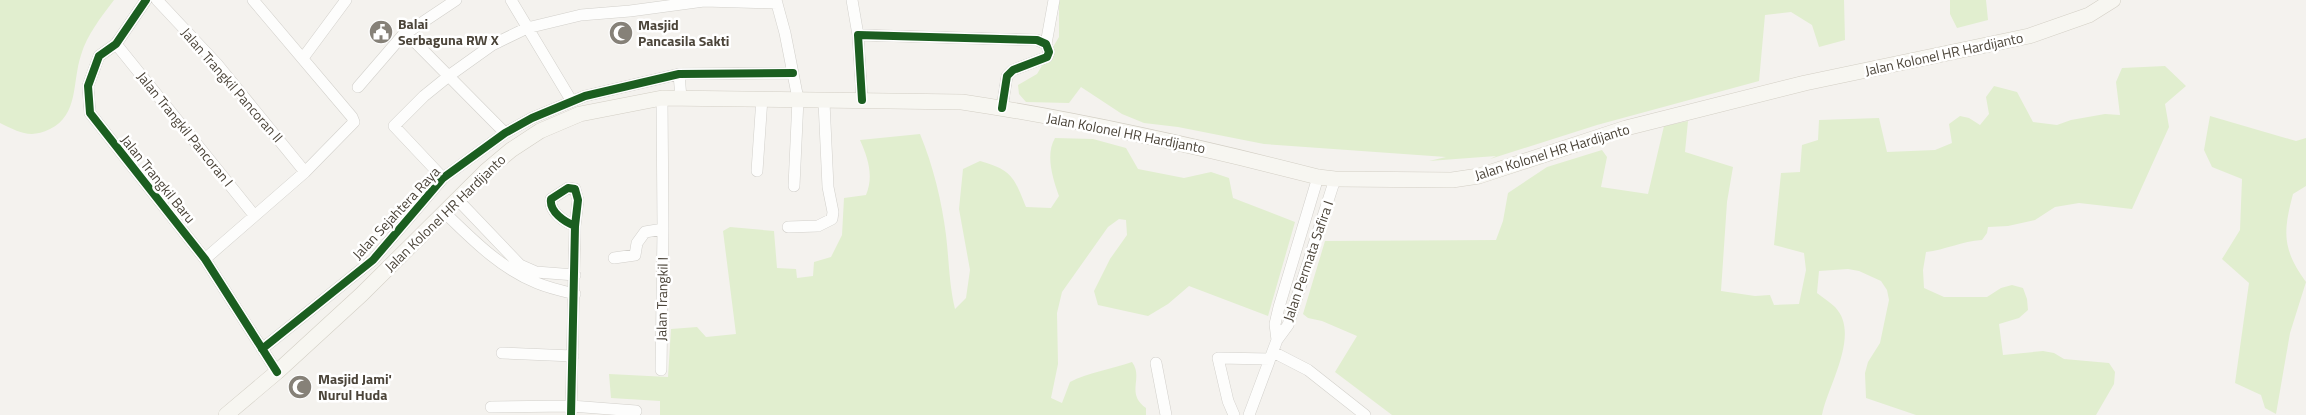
<svg xmlns="http://www.w3.org/2000/svg" width="2306" height="415" font-family="'Titillium Web',sans-serif">
<style>
.green{fill:#e1eecf}
.lines{fill:none;stroke-linecap:round;stroke-linejoin:round}
.street-casing{stroke:#d2d0cb;stroke-width:12}
.secondary-casing{stroke:#d3cfc5;stroke-width:16}
.street{stroke:#fdfdfc;stroke-width:11}
.secondary{stroke:#f7f6f1;stroke-width:15}
.cycleway-casing{stroke:#fff;stroke-width:11}
.cycleway{stroke:#1b5e20;stroke-width:8}
.labels{text-anchor:middle;stroke-width:5;stroke-linejoin:round;paint-order:stroke}
.poi-label{font-size:14px;font-weight:bold;fill:#4b4439;stroke:#fff;text-anchor:start}
.street-label{font-size:14px;fill:#4b4439;stroke:#fff}
</style>
<rect width="100%" height="100%" fill="#f4f2ee"/>
<path class="green" d="M0,0H114C101,17 87,35 81,55C72,82 79,115 50,129C30,139 19,132 0,123Z
M1059,0H1844L1845,40L1819,47L1812,25L1791,12L1765,15L1759,81L1597,125L1490,159L1496,156L1429,161L1446,157L1264,144L1178,127L1144,123L1122,114L1081,87L1069,103L1026,102L1019,94L1018,85L1037,74L1059,37Z
M1950,0H1986L1988,20L1957,28L1950,14Z
M2165,66L2186,86L2165,104L2169,127L2132,209L2079,203L2055,207L2035,220L2008,226L1988,227L1987,233L1982,240C1962,241 1945,250 1926,252L1923,270L1924,288L1944,297H1987L2001,288L2012,285L2023,288L2027,299L2028,310L2019,318L1999,324L2003,355L2043,351L2054,353L2064,359L2109,363L2115,372L2114,384L2096,415H1916L1866,398L1865,373L1868,362L1880,343L1889,300L1887,290L1881,281L1859,271L1848,269L1819,271L1817,293C1823,298 1830,302 1835,307C1861,334 1828,385 1822,415H1392L1335,372L1357,336L1322,321L1308,318L1303,314L1325,241L1496,240L1503,221L1508,193L1547,167L1602,150L1607,157L1601,187L1648,194L1664,126L1688,121L1685,152L1733,167L1727,202L1721,291L1755,296L1770,295L1774,305L1799,304L1806,270L1804,253L1774,245L1781,173L1800,172L1802,145L1818,140L1819,120L1879,118L1887,152L1935,150L1952,143L1949,124L1960,116L1969,118L1980,125L1989,114L1986,97L1994,86L2017,92L2033,122L2057,125L2071,120L2105,114L2120,115L2116,82L2122,68Z
M2210,116L2296,141L2306,138V186L2293,194C2283,232 2282,249 2306,282L2290,333L2276,414L2265,408L2261,395L2235,383L2249,283L2222,259L2240,230L2242,179L2212,167L2204,150Z
M920,134C933,165 942,202 946,235C949,260 949,284 955,309L966,298L970,270L959,209L963,169L980,161C1012,170 1014,177 1026,207L1051,208L1059,196C1053,179 1045,155 1055,138L1093,139L1126,148L1138,169L1184,178L1211,172L1229,178L1233,198L1295,222L1268,316L1189,286L1168,304L1148,316L1098,305L1094,291L1110,259L1127,235L1126,220L1119,219L1108,227L1062,292L1057,313L1058,364L1051,398L1062,403L1070,382C1087,373 1112,369 1132,362C1144,378 1125,393 1146,408V415H660V401L611,398L609,374L668,377L671,329L697,327L706,337L736,334L723,231L730,227L774,231L777,268L796,269L797,278L813,276L814,262L831,257L842,235L844,198L866,195C874,176 868,158 860,140Z"/>
<g class="lines">
<g class="street-casing">
<path id="street" d="M146,0L116,44L99,56L88,86L90,113L205,259L277,372
M157,0L217,64L305,172
M511,0L571,100
M776,0L785,33L798,99L794,186
M852,0L858,35
M406,33L505,133
M116,44L254,215
M1046,44L1054,0
M303,58L346,0
M679,74L681,98
M358,87L402,36L456,0
M862,100L858,35L1037,40L1046,44L1049,52L1047,57L1013,70L1007,76L1002,108
M757,171L762,98
M443,178L394,126L424,96L450,75L492,45L527,28L581,15L630,11L704,1L777,3
M457,199L520,265L536,272L575,275
M444,212C472,239 500,268 537,283C549,288 562,291 575,294
M788,227L818,226L832,219L833,212L828,187L824,102
M614,258L635,255L637,243L645,232L663,229
M205,259L305,172L354,122L352,117L253,0
M1277,340L1288,325L1335,179
M262,349L373,260L443,178L505,133L532,118L585,96L679,74L793,73
M1273,352L1308,370L1365,415
M502,353L573,356
M1156,363L1166,415
M661,370L663,229L662,98
M491,407L571,406L636,411
M571,415L575,226L578,200L575,189L568,188L551,199C549,212 565,222 575,226
M1234,415L1228,401L1218,358L1270,359
M1249,415L1277,340L1275,324L1279,307L1318,177"/>
</g>
<g class="secondary-casing">
<path id="secondary" d="M226,415L277,372L362,294L486,171L511,150L540,131L580,114L662,98L962,102C1082,120 1201,147 1318,177L1335,179L1452,180L1479,176L1626,128L1805,83L2029,36L2089,15L2113,0"/>
</g>
<use href="#street" class="street"/>
<use href="#secondary" class="secondary"/>
<g class="cycleway-casing">
<path id="cycleway" d="M146,0L116,44L99,56L88,86L90,113L205,259L277,372
M862,100L858,35L1037,40L1046,44L1049,52L1047,57L1013,70L1007,76L1002,108
M262,349L373,260L443,178L505,133L532,118L585,96L679,74L793,73
M571,415L575,226L578,200L575,189L568,188L551,199C549,212 565,222 575,226"/>
</g>
<use href="#cycleway" class="cycleway"/>
</g>
<defs>
<g id="civic-disc" transform="scale(1.25)"><circle r="9.5" fill="#868178" stroke="#fff"/><path d="M-.6-6.5H3V-4.5H.6V-3L4-1V1h2V6H-6V1h2V-1L-.6-3ZM-1.2 2.5V6h2.4V2.5Z" fill="#fff"/></g>
<g id="mosque-disc" transform="scale(1.25)"><circle r="9.5" fill="#868178" stroke="#fff"/><path d="M3.5-4.9A6 6 0 1 0 3.5 4.9A5 5 0 1 1 3.5-4.9Z" fill="#fff"/></g>
</defs>
<g fill-rule="evenodd">
<use href="#civic-disc" x="381" y="32"/>
<use href="#mosque-disc" x="621" y="33"/>
<use href="#mosque-disc" x="300" y="387"/>
</g>
<g class="labels">
<g class="poi-label">
<text x="398" y="29">Balai<tspan x="398" dy="16">Serbaguna RW X</tspan></text>
<text x="638" y="30">Masjid<tspan x="638" dy="16">Pancasila Sakti</tspan></text>
<text x="318" y="384">Masjid Jami'<tspan x="318" dy="16">Nurul Huda</tspan></text>
</g>
<g class="street-label">
<text transform="translate(1944 54) rotate(-12)" y="5">Jalan Kolonel HR Hardijanto</text>
<text transform="translate(232 85) rotate(49)" y="5">Jalan Trangkil Pancoran II</text>
<text transform="translate(185 129) rotate(51)" y="5">Jalan Trangkil Pancoran I</text>
<text transform="translate(1126 133) rotate(11)" y="5">Jalan Kolonel HR Hardijanto</text>
<text transform="translate(1552 152) rotate(-17)" y="5">Jalan Kolonel HR Hardijanto</text>
<text transform="translate(158 179) rotate(51)" y="5">Jalan Trangkil Baru</text>
<text transform="translate(396 213) rotate(-47)" y="5">Jalan Sejahtera Raya</text>
<text transform="translate(445 213) rotate(-44)" y="5">Jalan Kolonel HR Hardijanto</text>
<text transform="translate(1308 261) rotate(-71)" y="5">Jalan Permata Safira I</text>
<text transform="translate(662 299) rotate(-89)" y="5">Jalan Trangkil I</text>
</g>
</g>
</svg>
